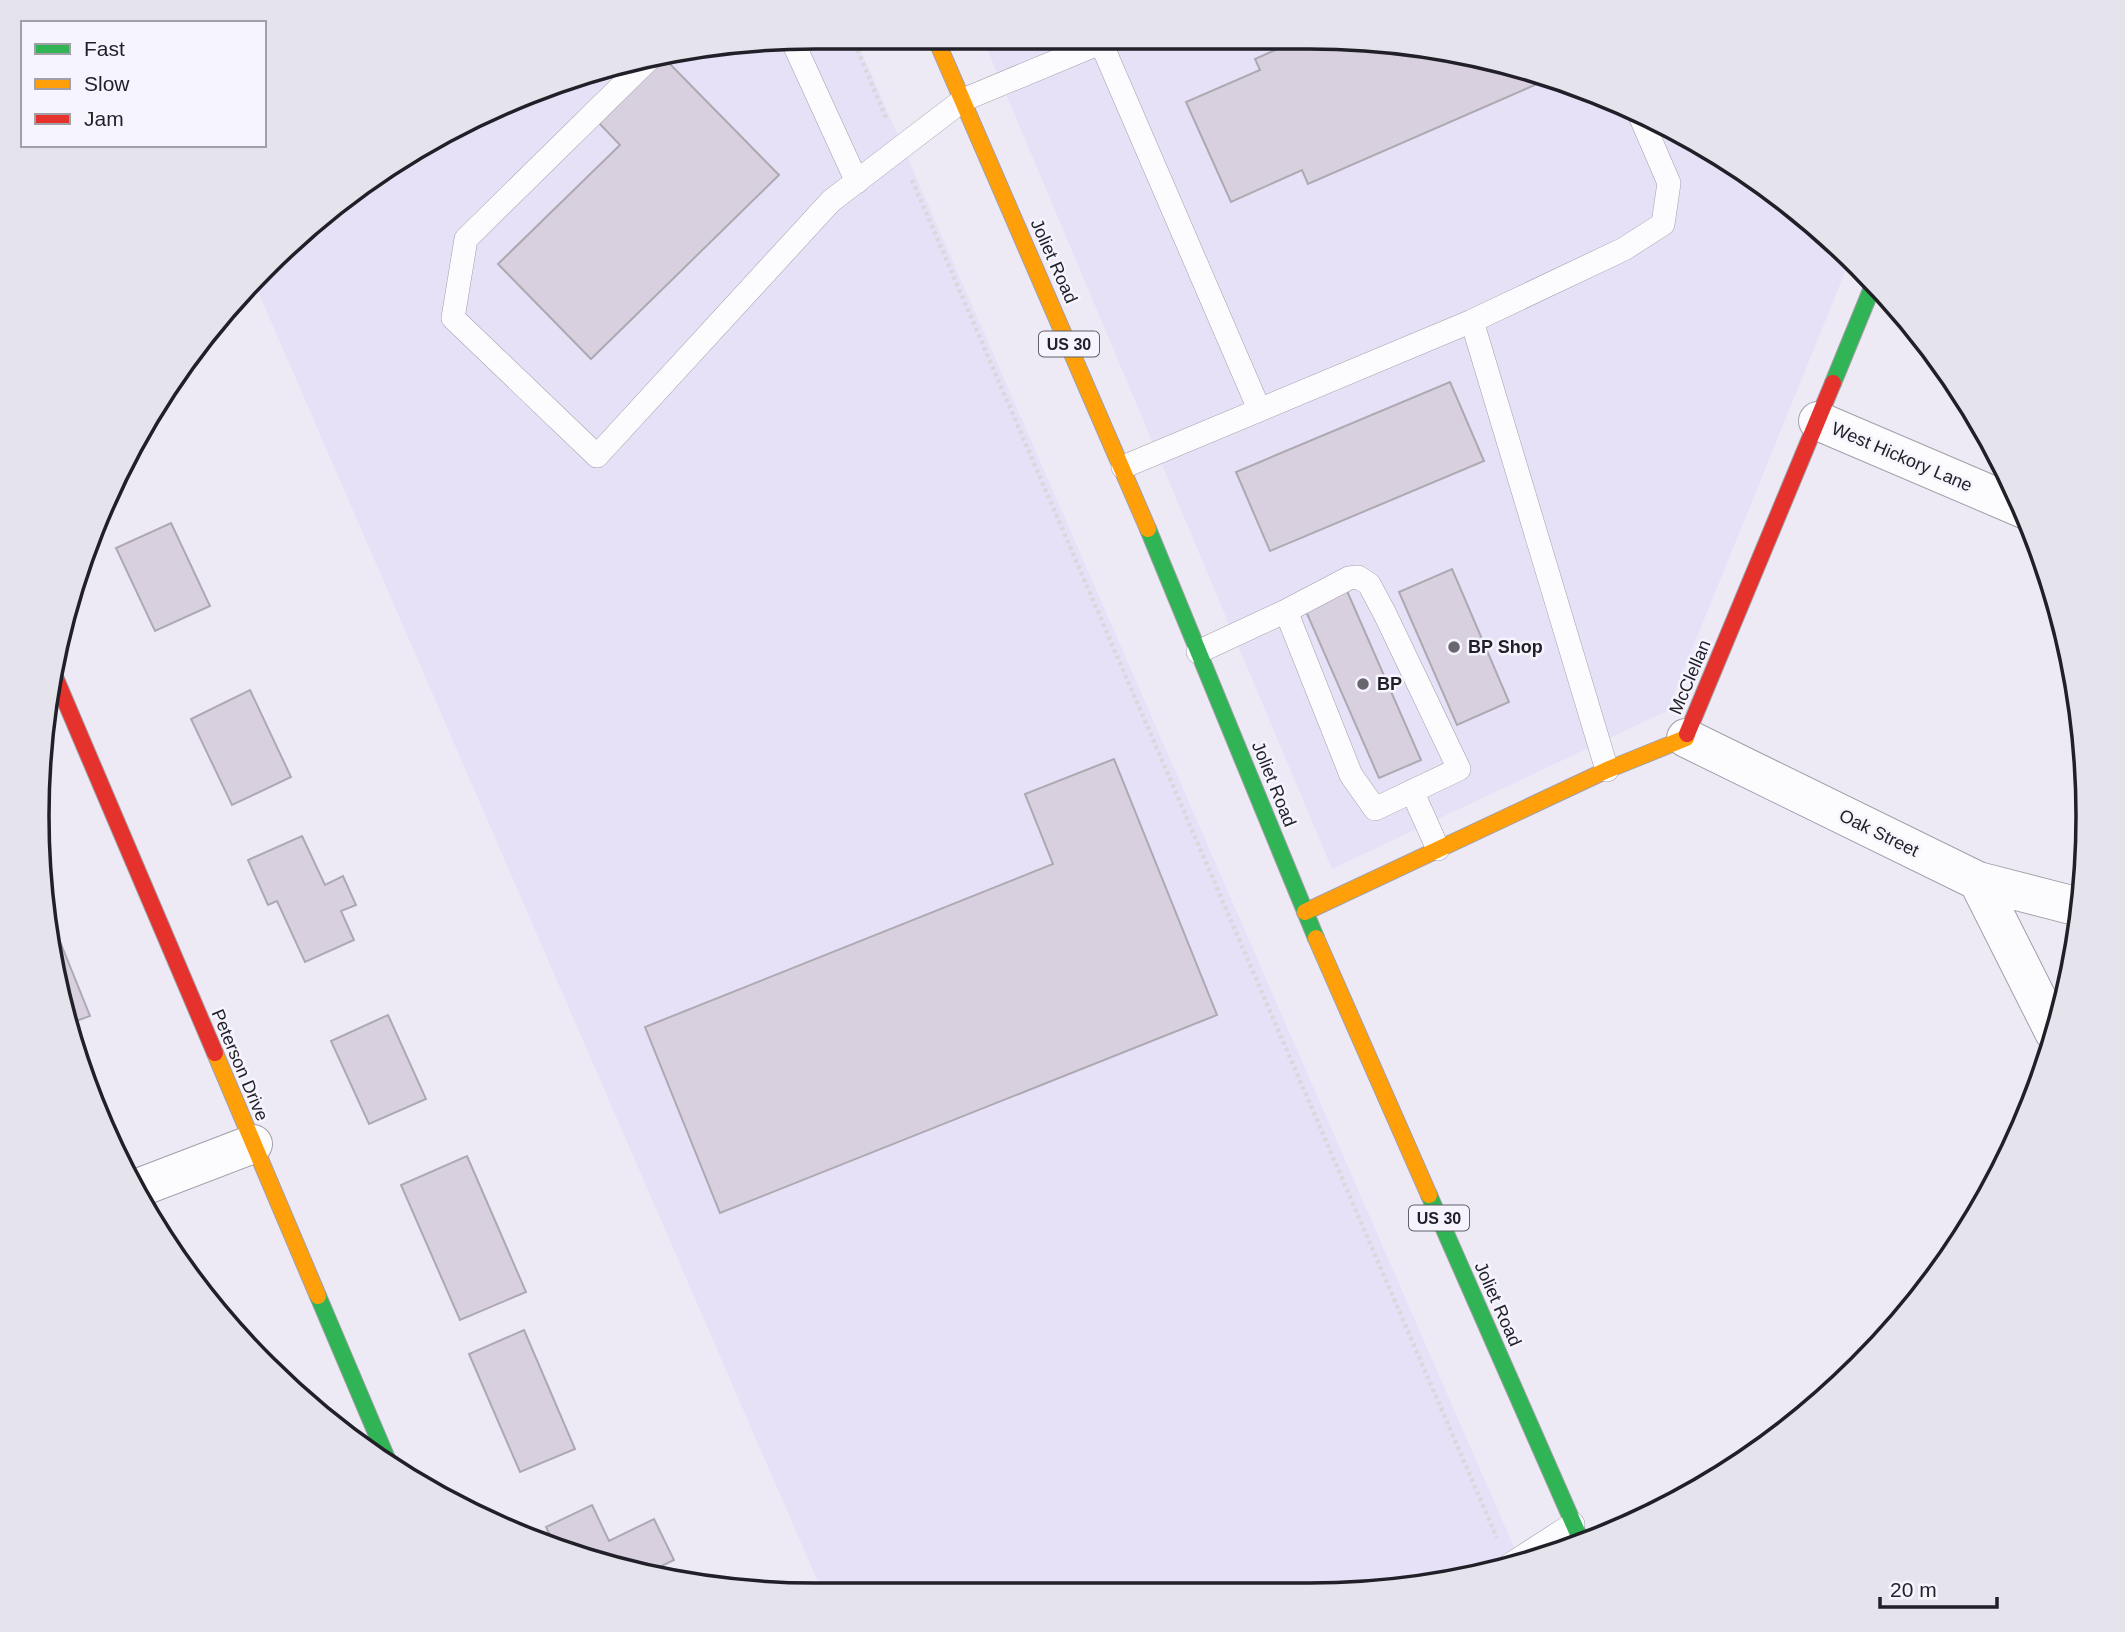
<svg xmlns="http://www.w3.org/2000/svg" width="2125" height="1632" font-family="Helvetica,sans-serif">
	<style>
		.built { fill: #e7e1f8 }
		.building { fill: #d9d0df; stroke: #aca9b1; stroke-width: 2 }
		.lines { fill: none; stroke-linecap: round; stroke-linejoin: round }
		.lane-casing { stroke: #a19fa8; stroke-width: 24 }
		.street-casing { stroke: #a19fa8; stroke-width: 40 }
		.fast-casing { stroke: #a19fa8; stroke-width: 18 }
		.slow-casing { stroke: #a19fa8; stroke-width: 18 }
		.jam-casing { stroke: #a19fa8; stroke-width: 18 }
		.path { stroke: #d9d8dc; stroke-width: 4.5; stroke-dasharray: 3.5 3.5; stroke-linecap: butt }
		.lane { stroke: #fcfcfe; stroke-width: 23 }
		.street { stroke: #fcfcfe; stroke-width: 38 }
		.fast { stroke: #30b455; stroke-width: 16 }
		.slow { stroke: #ff9f0a; stroke-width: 16 }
		.jam { stroke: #e5322d; stroke-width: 16 }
		.poi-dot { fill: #68666f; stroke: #f6f4fd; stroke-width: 2.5 }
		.labels { text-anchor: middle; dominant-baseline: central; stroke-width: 5; stroke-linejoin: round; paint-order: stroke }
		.shield { fill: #f6f4fd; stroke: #615f67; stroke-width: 2 }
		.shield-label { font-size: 16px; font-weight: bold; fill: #211f27 }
		.street-label { font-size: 18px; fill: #211f27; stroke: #f6f4fd }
		.poi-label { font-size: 18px; font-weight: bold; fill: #211f27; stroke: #f6f4fd; text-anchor: start }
		.rim { fill: none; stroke: #211f27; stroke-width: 3.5 }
	</style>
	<rect width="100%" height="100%" fill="#edeaf6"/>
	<path class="built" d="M816 37H855L1521 1563 1410 1589H821L253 280 265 265 426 141 614 63Z
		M982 37 1360 38 1559 78 1654 117 1783 198 1850 260 1667 711 1332 869Z"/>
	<path class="building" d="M1302 38H1360L1553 77 1308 184 1302 170 1231 202 1186 102 1260 70 1255 59Z
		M664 58 779 175 591 359 498 264 620 145 598 122Z
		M1450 382 1484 461 1270 551 1236 472Z
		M171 523 210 606 155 631 116 548Z
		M1452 569 1509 702 1457 725 1399 592Z
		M1347 591 1421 760 1379 778 1305 609Z
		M250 690 291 777 232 805 191 719Z
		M1114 759 1217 1015 720 1213 645 1027 1053 864 1025 794Z
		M302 836 325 885 343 876 356 905 341 911 354 940 305 962 277 901 268 905 248 860Z
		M55 929 90 1016 68 1024 47 932Z
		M388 1015 426 1099 369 1124 331 1041Z
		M467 1156 526 1292 460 1320 401 1185Z
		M524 1330 575 1449 520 1472 469 1354Z
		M592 1505 609 1541 654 1519 674 1560 647 1573 565 1554 557 1550 546 1527Z"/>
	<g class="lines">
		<defs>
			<path id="lane" d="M1099 38 1259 409
				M792 40 857 182
				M649 59 466 239 453 318 597 456 831 201 963 100 1112 38
				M1472 321 1607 770
				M1123 467 1472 321 1624 249 1663 224 1669 183 1638 111
				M1198 652 1286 611 1349 578 1358 577 1369 584 1385 614 1459 769 1375 809 1351 775 1286 611
				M1412 791 1438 849
				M1508 1566 1573 1524
				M1399 1589H1405"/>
			<path id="street" d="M1818 421 2024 509
				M1686 738 1978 881 2079 907
				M1978 881 2054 1032
				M138 1188 253 1144"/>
			<path id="fast" d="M1833 383 1874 283
				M1148 529 1316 938
				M1429 1195 1582 1543
				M318 1296 391 1468"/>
			<path id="slow" d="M935 37 1148 529
				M1305 912 1607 770 1686 738 1687 734
				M1316 938 1429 1195
				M215 1053 318 1296"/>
			<path id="jam" d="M55 677 215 1053
				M1687 734 1833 383"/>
		</defs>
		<use href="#lane" class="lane-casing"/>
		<use href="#street" class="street-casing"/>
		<use href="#fast" class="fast-casing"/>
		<use href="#slow" class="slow-casing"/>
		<use href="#jam" class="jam-casing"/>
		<path class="path" d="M852 37 887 120
			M912 180 1497 1538"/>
		<use href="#lane" class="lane"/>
		<use href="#street" class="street"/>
		<use href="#fast" class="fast"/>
		<use href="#slow" class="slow"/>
		<use href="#jam" class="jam"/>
	</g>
	<g class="poi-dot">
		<circle cx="1454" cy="647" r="7"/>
		<circle cx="1363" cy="684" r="7"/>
	</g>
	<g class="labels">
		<g class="shield">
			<rect x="1039" y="331.5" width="60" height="25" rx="5"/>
			<rect x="1409" y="1205.5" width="60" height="25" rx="5"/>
		</g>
		<g class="shield-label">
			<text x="1069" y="344">US 30</text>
			<text x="1439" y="1218">US 30</text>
		</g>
		<g class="street-label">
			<text transform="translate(1054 261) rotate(66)">Joliet Road</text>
			<text transform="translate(1902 457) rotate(23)">West Hickory Lane</text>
			<text transform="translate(1690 677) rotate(-67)">McClellan</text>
			<text transform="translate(1274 784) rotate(68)">Joliet Road</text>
			<text transform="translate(1879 833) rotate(26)">Oak Street</text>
			<text transform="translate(240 1065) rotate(67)">Peterson Drive</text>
			<text transform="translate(1498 1304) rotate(66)">Joliet Road</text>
		</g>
		<g class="poi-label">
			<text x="1468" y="647">BP Shop</text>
			<text x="1377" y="684">BP</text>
		</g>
	</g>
	<path d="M0 0H2125V1632H0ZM816 49H1309A767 767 0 0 1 2076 816V816A767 767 0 0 1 1309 1583H816A767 767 0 0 1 49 816V816A767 767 0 0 1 816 49Z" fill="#e5e3ec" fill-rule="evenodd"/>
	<path class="rim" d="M816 49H1309A767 767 0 0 1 2076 816V816A767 767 0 0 1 1309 1583H816A767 767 0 0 1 49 816V816A767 767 0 0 1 816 49Z"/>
	<rect x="21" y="21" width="245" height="126" fill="#f6f4fd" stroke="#a19fa7" stroke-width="2"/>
	<rect x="35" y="44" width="35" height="10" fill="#30b455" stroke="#a19fa7" stroke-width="2"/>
	<text x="84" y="56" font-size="21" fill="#211f27">Fast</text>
	<rect x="35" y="79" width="35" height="10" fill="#ff9f0a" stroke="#a19fa7" stroke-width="2"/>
	<text x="84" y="91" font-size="21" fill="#211f27">Slow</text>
	<rect x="35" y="114" width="35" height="10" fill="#e5322d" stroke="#a19fa7" stroke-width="2"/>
	<text x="84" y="126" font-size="21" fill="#211f27">Jam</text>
	<path d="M1880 1597v10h117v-10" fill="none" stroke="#211f27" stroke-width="3.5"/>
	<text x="1890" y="1597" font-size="21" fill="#211f27" stroke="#f6f4fd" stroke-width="5" paint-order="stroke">20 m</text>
</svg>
